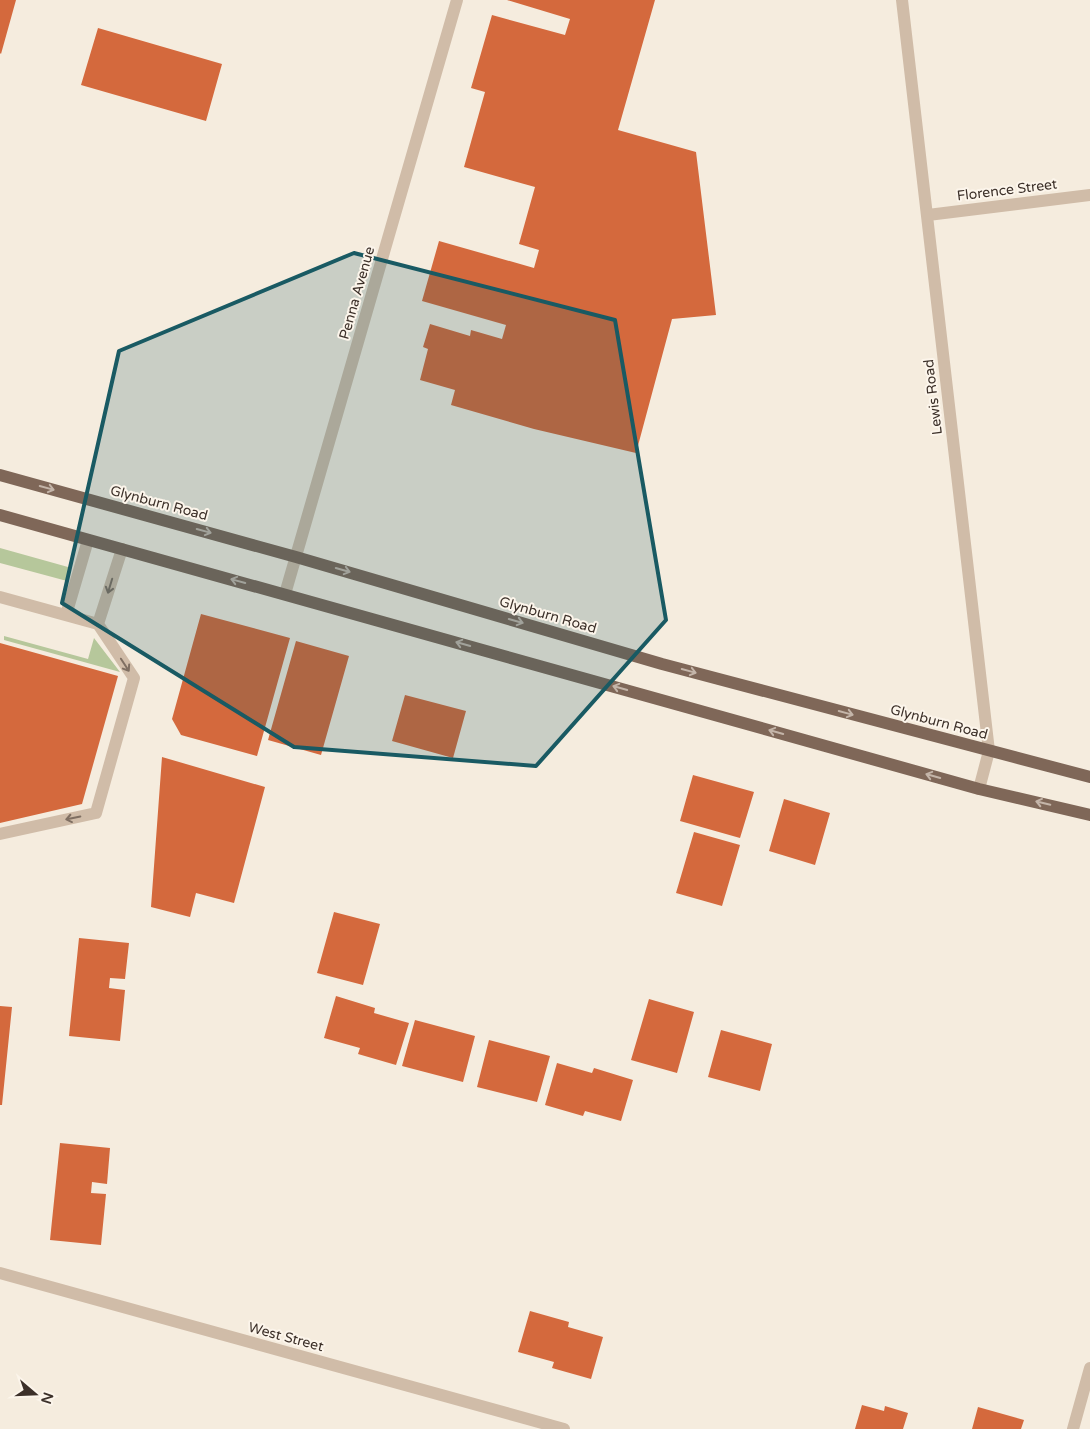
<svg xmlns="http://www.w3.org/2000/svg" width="1090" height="1429" font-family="'Varela Round',sans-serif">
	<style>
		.green { fill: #b6c79b }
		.building { fill: #d4693d }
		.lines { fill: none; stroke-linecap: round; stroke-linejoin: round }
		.minor { stroke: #d0bca8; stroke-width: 12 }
		.major { stroke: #7f6758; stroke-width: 12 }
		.oneway { stroke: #c4b5a9 }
		.oneway2 { stroke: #7f6f62 }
		.marked { fill: #195a63; fill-opacity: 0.2; stroke: #195a63; stroke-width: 4; stroke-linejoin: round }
		.labels { text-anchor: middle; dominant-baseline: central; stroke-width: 4; stroke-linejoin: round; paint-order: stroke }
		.street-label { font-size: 14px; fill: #3c3029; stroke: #fcf5eb }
	</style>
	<rect width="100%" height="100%" fill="#f5ecde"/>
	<path class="green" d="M0 548 68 567 69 572 67 581 0 563Z
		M4 636 88 659 94 638 120 672 4 640Z"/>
	<path class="building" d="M0 0H16L1 54 0 53Z
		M507 0H655L618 130 696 152 716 315 672 319 636 453 534 429 451 405 455 390 420 380 428 349 423 347 430 324 470 336 471 330 502 339 506 325 422 301 439 241 534 268 539 250 519 244 535 187 464 167 485 92 471 88 492 15 565 35 570 19Z
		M98 28 222 64 206 121 81 85Z
		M201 614 290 638 257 756 181 735 172 719Z
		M296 641 349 656 321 755 268 740Z
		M0 643 118 676 82 804 0 823Z
		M405 695 466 711 453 758 392 741Z
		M162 757 265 787 234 903 196 893 190 917 151 907Z
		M693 775 754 792 740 838 680 821Z
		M784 799 830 813 815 865 769 851Z
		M694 832 740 845 722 906 676 893Z
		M334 912 380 924 363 985 317 973Z
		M79 938 129 943 125 979 110 978 109 988 125 990 120 1041 69 1036Z
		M336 996 375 1008 374 1013 409 1023 396 1065 358 1054 360 1048 324 1038Z
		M649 999 694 1012 677 1073 631 1060Z
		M0 1006 12 1007 2 1105H0Z
		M415 1020 475 1036 463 1082 402 1066Z
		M721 1030 772 1044 760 1091 708 1077Z
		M489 1040 550 1056 537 1102 477 1087Z
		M557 1063 592 1073 594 1068 633 1080 621 1121 585 1111 583 1116 545 1105Z
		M60 1143 110 1148 107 1184 92 1182 91 1193 106 1194 101 1245 50 1240Z
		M530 1311 569 1322 568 1327 603 1337 591 1379 552 1368 554 1362 518 1352Z
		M862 1405 884 1411 885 1406 908 1413 903 1429H855Z
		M978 1407 1024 1420 1021 1429H972Z"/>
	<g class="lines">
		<path class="minor" d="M902 0 989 751 979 789
			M928 215 1090 195
			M285 594 457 0
			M0 597 98 624 134 678 96 813 0 834
			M66 615 88 540
			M98 624 122 549
			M0 1273 564 1429
			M1073 1429 1090 1368"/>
		<path class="major" d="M0 475 296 557 662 664 1090 777
			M0 515 979 789 1090 815"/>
	</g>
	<defs><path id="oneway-shaft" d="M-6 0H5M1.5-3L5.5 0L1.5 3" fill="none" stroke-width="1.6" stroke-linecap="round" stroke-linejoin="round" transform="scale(1.25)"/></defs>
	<g class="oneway">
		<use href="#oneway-shaft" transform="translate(47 488) rotate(15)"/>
		<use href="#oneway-shaft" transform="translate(204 531) rotate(15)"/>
		<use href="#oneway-shaft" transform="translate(343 570) rotate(16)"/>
		<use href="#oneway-shaft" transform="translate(238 581) rotate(-165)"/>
		<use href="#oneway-shaft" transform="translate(516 621) rotate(16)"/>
		<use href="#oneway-shaft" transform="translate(463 644) rotate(-164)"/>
		<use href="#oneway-shaft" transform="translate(689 671) rotate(15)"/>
		<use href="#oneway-shaft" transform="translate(620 688) rotate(-164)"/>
		<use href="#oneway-shaft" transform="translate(846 713) rotate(15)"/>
		<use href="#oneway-shaft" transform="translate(776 732) rotate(-164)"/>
		<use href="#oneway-shaft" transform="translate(933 776) rotate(-164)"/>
		<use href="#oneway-shaft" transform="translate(1043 803) rotate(-167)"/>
	</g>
	<g class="oneway2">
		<use href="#oneway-shaft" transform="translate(110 586) rotate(107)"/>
		<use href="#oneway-shaft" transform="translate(125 665) rotate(57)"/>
		<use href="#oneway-shaft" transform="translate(73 818) rotate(168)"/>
	</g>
	<path class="marked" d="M354 253 615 320 666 620 536 766 294 747 62 603 119 351Z"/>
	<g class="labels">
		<g class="street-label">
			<text transform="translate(1007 190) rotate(-7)">Florence Street</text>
			<text transform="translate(357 293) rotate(-74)">Penna Avenue</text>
			<text transform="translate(933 397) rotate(-97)">Lewis Road</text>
			<text transform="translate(159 503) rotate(15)">Glynburn Road</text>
			<text transform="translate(548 615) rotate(16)">Glynburn Road</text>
			<text transform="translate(939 722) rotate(15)">Glynburn Road</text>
			<text transform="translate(286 1337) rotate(15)">West Street</text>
		</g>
	</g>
	<g transform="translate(35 1394) rotate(109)" stroke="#fcf5eb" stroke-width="4" paint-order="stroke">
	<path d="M0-4L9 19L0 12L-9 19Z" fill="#3c3029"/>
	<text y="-8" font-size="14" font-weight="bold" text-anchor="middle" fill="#3c3029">N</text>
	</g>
</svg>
